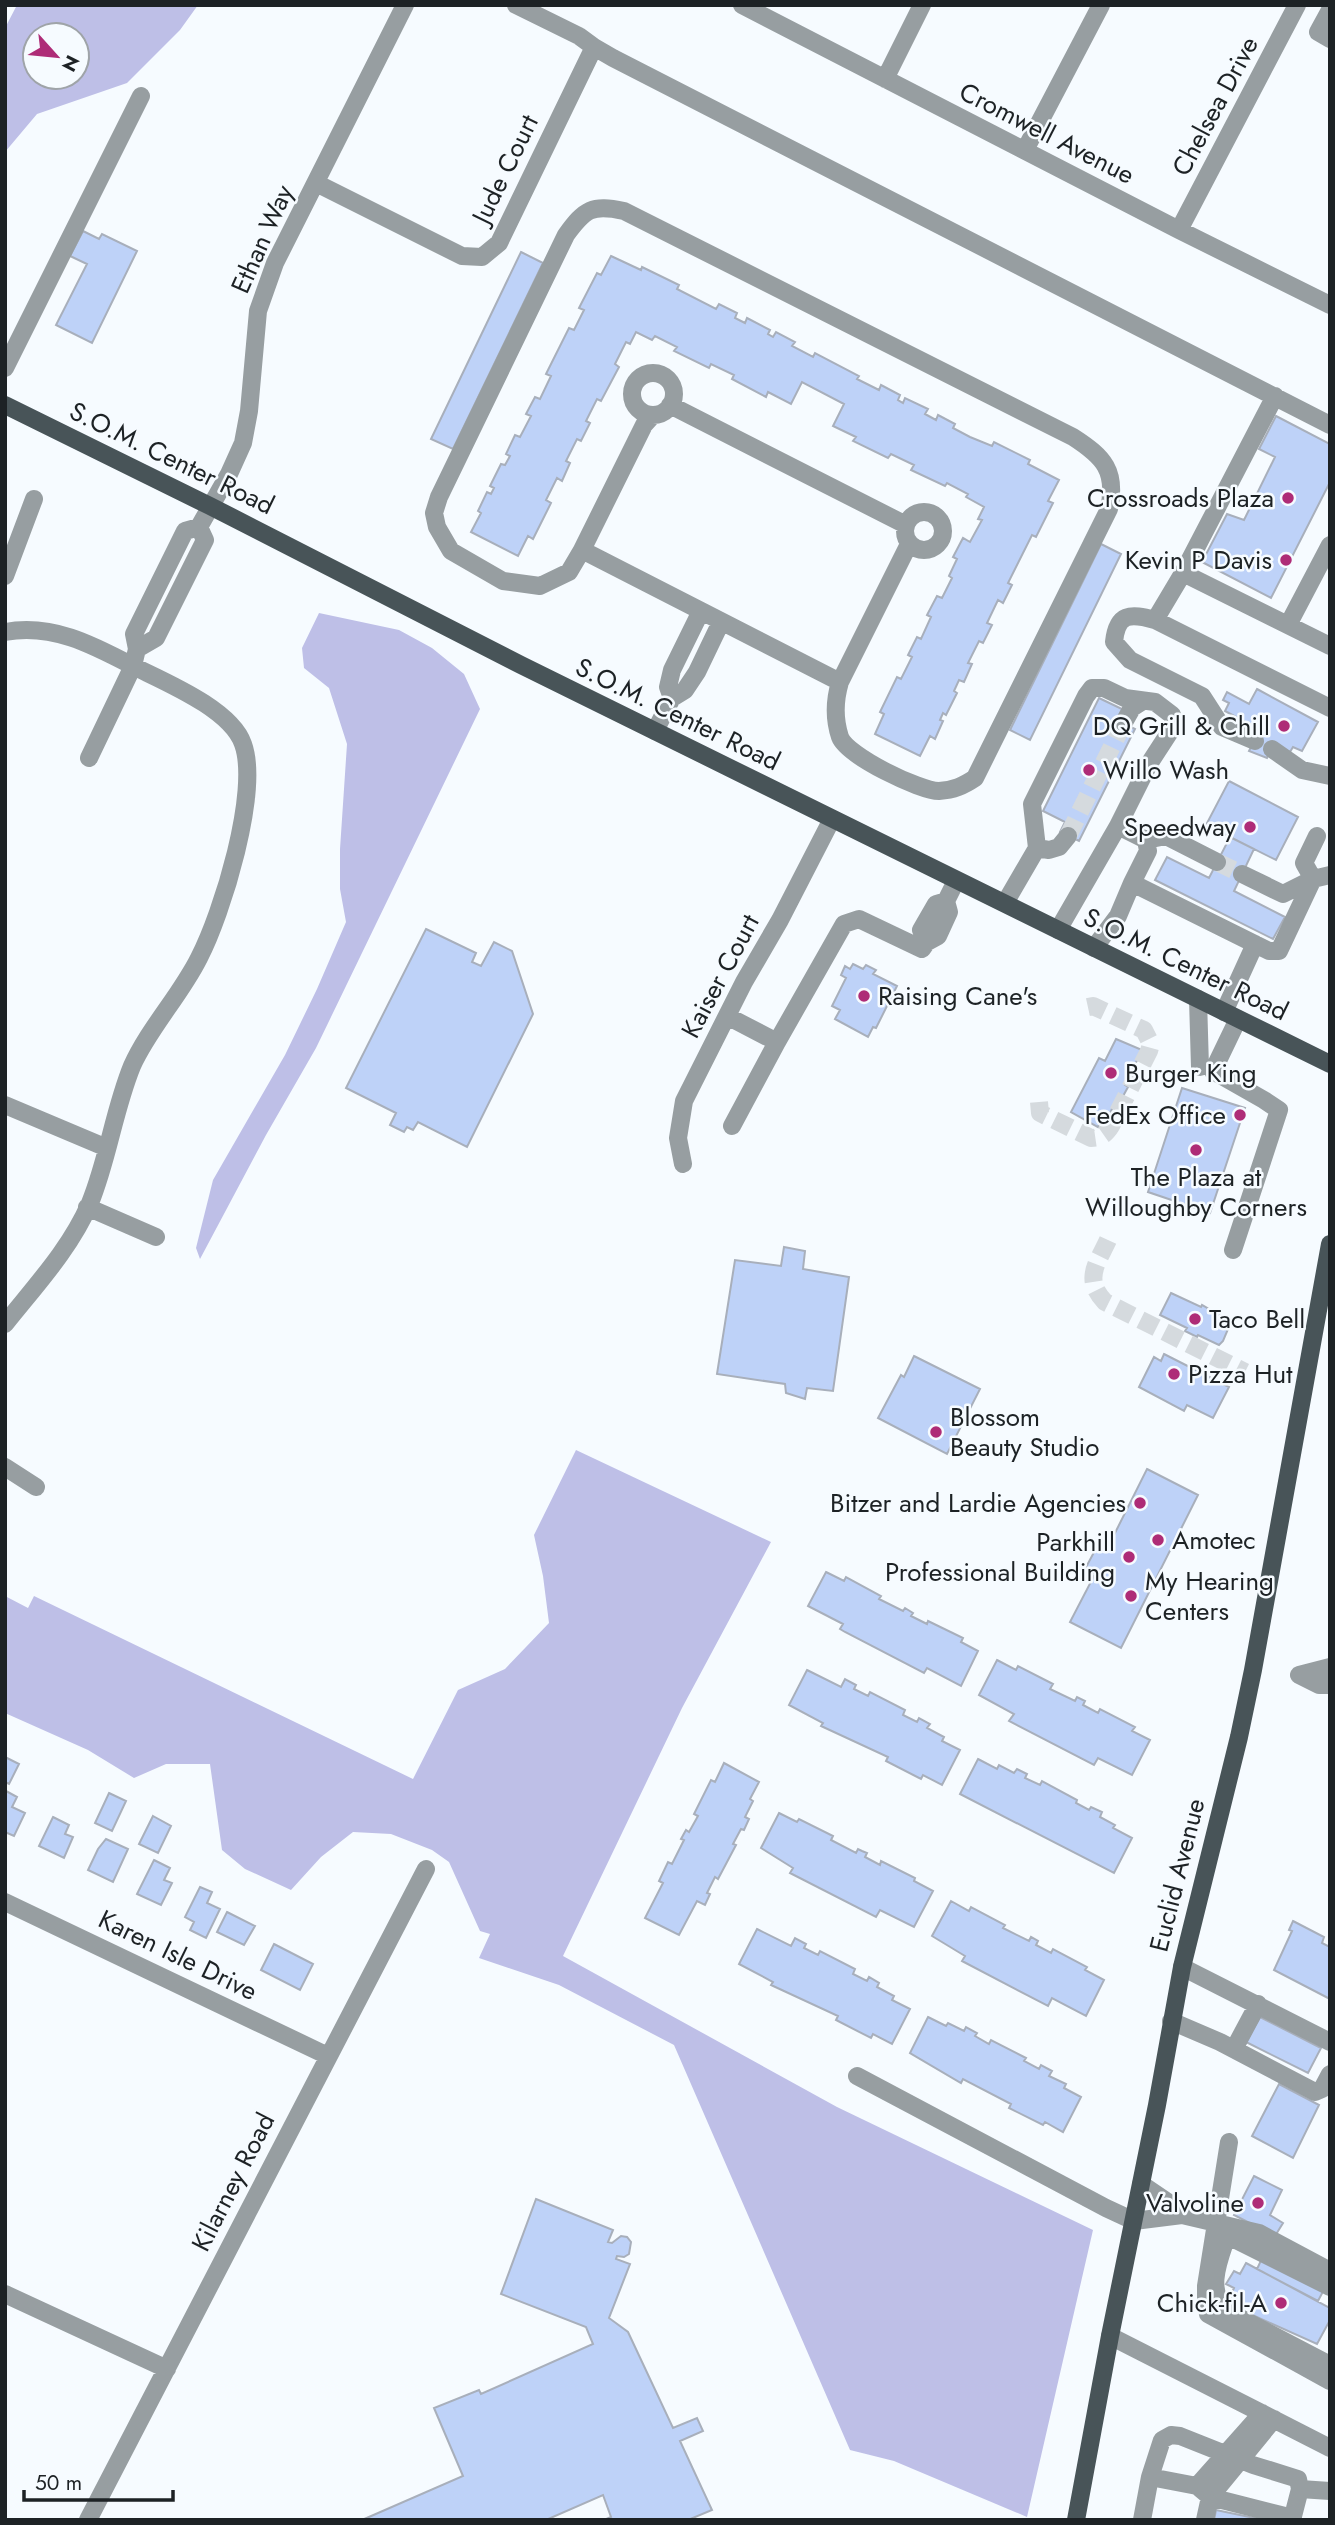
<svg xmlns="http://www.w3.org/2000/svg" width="1335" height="2525" font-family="Jost,sans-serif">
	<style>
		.forest { fill: #bebfe7; fill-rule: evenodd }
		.building { fill: #bed2f8; stroke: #a8afbb; stroke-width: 2 }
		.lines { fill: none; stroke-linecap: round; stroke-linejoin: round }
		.minor-tunnel { stroke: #d5dade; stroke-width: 18; stroke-dasharray: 18 9; stroke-linecap: butt }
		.minor { stroke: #979ea1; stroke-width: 18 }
		.major { stroke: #485458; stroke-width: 18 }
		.poi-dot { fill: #ae2c77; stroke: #f6fbff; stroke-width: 2.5 }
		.labels { text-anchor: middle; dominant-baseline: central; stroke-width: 5; stroke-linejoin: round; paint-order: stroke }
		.street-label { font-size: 26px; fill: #1d2225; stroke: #f6fbff }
		.poi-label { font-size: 26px; fill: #1d2225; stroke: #f6fbff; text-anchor: end }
	</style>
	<rect width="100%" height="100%" fill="#f6fbff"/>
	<path class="forest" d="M17 5H198L180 30 127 83 37 114 5 152V28ZM35 35H77V77H35Z
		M319 613 399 630 432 648 464 674 480 709 316 1048 266 1135 200 1259 196 1248 213 1180 285 1055 317 989 346 922 340 889V849L347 744 329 688 304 668 302 648Z
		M576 1450 771 1542 682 1708 563 1956 837 2107 1093 2230 1027 2517 894 2461 850 2450 674 2045 559 1985 479 1958 490 1934 480 1931 449 1862 432 1850 391 1834 353 1832 321 1857 291 1890 245 1869 222 1850 210 1764H166L134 1778 88 1750 5 1713V1596L28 1608 34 1596 413 1779 458 1690 505 1669 549 1623 543 1576 534 1535Z"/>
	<path class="building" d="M83 231 99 239 102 234 137 251 92 343 56 325 87 264 70 256Z
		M521 252 543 263 453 449 431 439Z
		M611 256 641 270 642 267 679 285 677 289 716 309 719 304 737 313 735 318 745 323 747 318 770 330 768 334 773 337 776 332 795 342 792 346 813 357 815 353 859 376 857 379 879 390 881 385 900 395 898 400 903 403 905 398 928 409 925 414 936 420 938 415 955 424 953 428 970 437 992 446 994 442 1030 460 1028 464 1059 480 1048 501 1053 503 1036 537 1032 535 1008 583 1012 585 1003 603 998 600 987 623 992 625 983 643 979 641 968 663 972 664 964 682 959 680 954 691 957 693 946 715 943 713 940 720 943 721 935 739 930 736 920 756 875 734 884 714 880 712 897 677 901 679 912 657 908 655 917 637 921 639 931 617 927 615 937 596 942 598 952 578 949 576 957 559 953 557 963 538 970 542 982 520 978 519 984 507 966 497 968 494 947 483 945 486 911 470 914 465 891 454 888 458 853 441 856 437 833 426 844 404 802 382 791 404 768 392 766 397 732 379 734 375 711 364 709 368 674 351 677 347 655 336 652 340 636 332 630 344 626 342 615 364 619 367 601 401 597 399 586 421 590 423 581 441 577 439 566 461 570 463 562 481 557 478 546 500 551 503 533 539 528 536 518 556 471 532 481 513 478 511 487 492 491 494 494 488 490 486 501 464 505 465 510 456 506 454 515 435 520 437 531 416 526 414 535 397 540 399 551 376 546 374 569 328 574 330 584 310 579 308 597 273 601 275Z
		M1276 416 1330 444V482L1271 598 1202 562 1227 514 1244 520 1275 457 1259 449Z
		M1101 544 1121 554 1030 740 1010 730Z
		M1257 689 1318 722 1302 751 1293 747 1290 752 1274 744 1267 758 1249 751 1260 730 1225 711 1229 703 1223 700 1227 692 1249 704Z
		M1099 698 1124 710 1118 721 1135 729 1079 841 1060 832 1065 822 1043 811Z
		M1229 781 1298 817 1276 860 1206 825Z
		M1230 837 1254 849 1234 891 1285 917 1273 939 1155 880 1167 857 1209 878Z
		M426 929 476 953 472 962 481 966 494 942 512 951 533 1014 467 1147 418 1122 413 1130 407 1127 404 1132 390 1125 396 1113 346 1088Z
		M853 964 863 969 866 965 876 970 873 974 897 986 876 1028 873 1027 868 1037 835 1019 840 1010 832 1006 846 978 841 975 845 966 850 969Z
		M1116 1039 1142 1050 1125 1085 1128 1087 1122 1098 1118 1097 1110 1113 1113 1115 1110 1121 1103 1117 1098 1127 1071 1112 1099 1058 1105 1061Z
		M1182 1088 1245 1108 1210 1213 1148 1192Z
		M784 1247 805 1251 803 1269 849 1277 833 1391 807 1388 805 1399 786 1393 785 1384 717 1374 735 1260 781 1266Z
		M1171 1293 1201 1307 1202 1305 1231 1322 1223 1341 1219 1345 1198 1335 1197 1337 1185 1331 1187 1328 1160 1315Z
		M1164 1354 1229 1387 1213 1418 1187 1405 1184 1411 1139 1387 1154 1357 1161 1361Z
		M914 1356 980 1389 947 1454 878 1418 901 1375 904 1377Z
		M1147 1469 1198 1495 1121 1648 1070 1622 1095 1574 1085 1569 1100 1541 1109 1545Z
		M826 1572 844 1581 846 1577 881 1596 879 1599 903 1611 905 1608 913 1613 911 1616 927 1624 928 1621 963 1638 961 1642 978 1651 961 1686 927 1668 924 1673 845 1632 840 1629 843 1624 808 1606Z
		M997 1660 1016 1670 1018 1666 1053 1684 1050 1689 1075 1701 1077 1697 1085 1701 1083 1705 1098 1713 1100 1709 1135 1727 1132 1731 1150 1740 1132 1775 1098 1758 1094 1765 1009 1721 1014 1714 979 1695Z
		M807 1670 841 1687 845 1679 856 1685 854 1689 868 1696 870 1692 905 1710 903 1715 917 1722 919 1718 930 1724 927 1728 944 1737 942 1741 960 1750 942 1785 923 1775 921 1779 886 1761 888 1757 821 1726 823 1723 789 1705Z
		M5 1757 19 1764 9 1784 5 1782Z
		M978 1759 997 1769 999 1765 1014 1773 1017 1769 1027 1774 1025 1778 1040 1785 1042 1781 1077 1800 1076 1803 1089 1810 1091 1807 1102 1812 1100 1817 1115 1825 1113 1828 1132 1838 1114 1873 960 1794Z
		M724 1763 759 1782 750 1799 753 1801 745 1817 749 1819 744 1830 741 1829 733 1844 736 1845 718 1879 715 1877 707 1893 710 1894 705 1905 697 1901 679 1935 645 1918 663 1883 659 1881 668 1862 672 1864 684 1840 681 1839 686 1830 689 1832 698 1816 694 1814 711 1780 715 1782Z
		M6 1791 17 1797 12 1807 25 1813 14 1836 5 1832Z
		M109 1793 126 1801 112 1831 95 1823Z
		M779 1813 797 1822 799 1819 833 1836 831 1840 856 1853 858 1849 862 1851 867 1853 865 1857 880 1865 881 1861 915 1878 914 1881 933 1891 914 1927 880 1910 876 1917 790 1873 793 1868 761 1848Z
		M153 1816 171 1826 158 1853 139 1844Z
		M53 1817 69 1825 65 1834 73 1837 64 1858 39 1846Z
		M106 1839 128 1849 113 1882 88 1870 98 1849Z
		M154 1860 170 1868 164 1880 172 1883 161 1905 137 1894Z
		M200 1887 212 1892 207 1903 220 1909 206 1938 190 1930 194 1922 185 1917Z
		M951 1901 969 1911 971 1907 1005 1925 1003 1928 1029 1941 1031 1937 1038 1941 1036 1945 1051 1953 1053 1949 1087 1967 1085 1970 1104 1980 1086 2016 1052 1998 1048 2006 962 1961 965 1956 932 1936Z
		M227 1912 255 1926 244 1945 217 1932Z
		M1293 1921 1324 1937 1322 1943 1330 1947V1999L1274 1970 1292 1931 1289 1930Z
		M757 1929 791 1946 795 1938 806 1944 804 1948 818 1955 820 1951 855 1969 853 1974 867 1981 869 1977 879 1983 877 1987 894 1996 892 2000 910 2009 892 2044 873 2034 871 2038 836 2020 838 2016 771 1985 773 1982 739 1964Z
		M274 1944 313 1964 300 1990 261 1970Z
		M928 2017 946 2026 948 2023 964 2031 966 2027 977 2033 975 2036 989 2044 991 2040 1026 2058 1024 2061 1039 2069 1041 2065 1052 2071 1049 2076 1066 2084 1064 2088 1081 2097 1063 2132 1045 2122 1043 2125 1009 2108 1011 2104 963 2079 961 2083 910 2053Z
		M1260 2017 1321 2048 1308 2073 1246 2042Z
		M1279 2084 1319 2105 1293 2158 1252 2136Z
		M1254 2176 1282 2190 1270 2215 1283 2223 1275 2236 1234 2215Z
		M536 2199 613 2230 608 2242 612 2243 621 2236 627 2237 631 2242 629 2254 624 2257 617 2256 616 2259 630 2264 609 2318 628 2332 673 2428 697 2418 703 2431 680 2441 712 2510 688 2520H604L611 2517 603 2495 546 2520H362L463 2476 434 2408 479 2390 481 2394 593 2344 586 2327 501 2294Z
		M1264 2254 1327 2284 1318 2301 1257 2269Z
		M1246 2263 1330 2308V2320L1317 2344 1250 2314 1253 2309 1230 2297 1234 2288 1226 2284 1234 2271 1240 2274Z
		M1216 2510 1264 2520H1214Z"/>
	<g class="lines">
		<path class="minor-tunnel" d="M1068 836 1123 724
			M1217 862 1242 874
			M1039 1102 1040 1113 1091 1138C1101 1138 1106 1134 1111 1126L1149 1051 1151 1044 1144 1030 1093 1006 1084 1008
			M1108 1240C1097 1264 1083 1279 1105 1302L1245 1372"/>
		<path class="minor" d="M516 5 579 36 594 47 613 58 1330 425
			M742 5 1179 230 1330 305
			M1330 10 1318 32 1330 39
			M885 79 922 5
			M1025 150 1101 5
			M316 183 462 256 482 257 499 243 594 47
			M1179 230 1297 5
			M5 368 141 96
			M632 394a21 21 0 1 1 42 0a21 21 0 1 1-42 0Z
			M1275 396 1183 573 1330 646
			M670 405 906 525
			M653 415 644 425 582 550 840 682 909 544
			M905 531a19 19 0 1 1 38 0a19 19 0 1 1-38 0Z
			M582 550 569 572 540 586 503 581 451 551 437 527 434 513 439 497 566 235C585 209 592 204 624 211L1073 437C1104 457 1117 471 1109 509L975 778C963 786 954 790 939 791 920 791 847 756 840 737 834 719 835 699 840 682
			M1183 573 1155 620 1330 708
			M5 576 34 499
			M1155 620C1130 613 1117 613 1114 642L1130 660 1202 696 1222 727 1255 741
			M1288 625 1330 545
			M5 632C52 623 93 645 133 666L89 758
			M137 649 156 638 205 540 199 527
			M672 698 668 687 672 670 701 611
			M1123 724 1132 708 1143 701
			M655 731 672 698 685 690 697 672 721 622
			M1272 749 1302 770 1330 776
			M1118 826 1146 840 1148 851 1132 883
			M1146 840 1166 836 1217 862
			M1037 848 1049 850 1059 847 1068 836
			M1242 874 1283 894 1313 879 1304 863 1317 836
			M946 901 936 904 921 930 927 942 938 936 949 912 946 901 956 881
			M1005 903 1037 848 1032 804 1086 696 1092 688H1104L1125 698 1155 702 1172 715 1174 722 1171 730 1149 764 1118 826 1058 930
			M1094 948 1118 916 1132 883 1269 951H1279L1313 879 1330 875
			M1198 999 1200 1067
			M1224 1012 1255 944
			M727 1016 777 1042 844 924 859 919 922 949 927 942
			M5 1105 107 1148
			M732 1126 777 1042
			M683 1164 678 1138 684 1101 744 982 780 920 832 819
			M87 1207 156 1237
			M1233 1250 1279 1110 1264 1100 1213 1071 1238 1019
			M5 1324C36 1285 70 1249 90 1203 108 1159 114 1110 132 1066 149 1028 180 996 199 958 222 914 260 791 243 744 231 709 165 682 133 666L137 649 134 634 185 531 199 527 229 474 243 443 249 411 258 311 275 263 405 5
			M5 1467 36 1487
			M1299 1675 1319 1685H1330
			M1299 1675 1330 1667
			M5 1902 328 2056
			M1182 1967 1330 2042
			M1171 2021 1220 2042 1315 2092 1322 2089 1330 2074
			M1234 2049 1258 2004
			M857 2076 1106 2208 1134 2221 1182 2215 1259 2233 1330 2271
			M1229 2142 1206 2286V2304L1208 2314 1330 2381
			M1141 2184 1172 2205 1182 2215
			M1330 2287 1232 2238 1225 2242C1217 2265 1207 2292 1227 2311L1330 2365
			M5 2294 167 2369
			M1110 2336 1330 2448
			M1274 2419 1210 2497 1293 2518
			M1150 2477 1162 2440 1171 2435 1180 2436 1253 2465 1298 2479 1300 2489 1292 2520
			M1197 2486 1262 2413
			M1300 2489 1330 2491
			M88 2520 426 1869
			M1142 2520 1150 2477 1197 2486 1210 2497 1205 2520"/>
		<path class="major" d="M5 405 210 506 521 665 1330 1064
			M1076 2520 1110 2336 1157 2105 1182 1967 1239 1737 1253 1670 1330 1244"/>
	</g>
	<g class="poi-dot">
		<circle cx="1288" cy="498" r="7"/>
		<circle cx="1286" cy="560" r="7"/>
		<circle cx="1284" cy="726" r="7"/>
		<circle cx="1089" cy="770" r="7"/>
		<circle cx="1250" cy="827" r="7"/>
		<circle cx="864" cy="996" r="7"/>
		<circle cx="1111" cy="1073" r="7"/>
		<circle cx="1240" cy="1115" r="7"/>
		<circle cx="1196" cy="1150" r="7"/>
		<circle cx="1195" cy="1319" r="7"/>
		<circle cx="1174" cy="1374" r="7"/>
		<circle cx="936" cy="1432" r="7"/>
		<circle cx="1140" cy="1503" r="7"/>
		<circle cx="1158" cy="1540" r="7"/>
		<circle cx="1129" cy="1557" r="7"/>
		<circle cx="1131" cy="1596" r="7"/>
		<circle cx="1258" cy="2203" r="7"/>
		<circle cx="1281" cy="2303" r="7"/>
	</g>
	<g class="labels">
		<g class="street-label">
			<text transform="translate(1215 106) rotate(-62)">Chelsea Drive</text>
			<text transform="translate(1047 133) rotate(27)">Cromwell Avenue</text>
			<text transform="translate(505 169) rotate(-64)">Jude Court</text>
			<text transform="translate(262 239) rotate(-66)">Ethan Way</text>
			<text transform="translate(172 458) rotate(26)">S.O.M. Center Road</text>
			<text transform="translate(678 714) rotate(26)">S.O.M. Center Road</text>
			<text transform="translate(1186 964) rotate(26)">S.O.M. Center Road</text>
			<text transform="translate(720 976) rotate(-62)">Kaiser Court</text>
			<text transform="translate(1177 1875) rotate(-76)">Euclid Avenue</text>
			<text transform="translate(178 1955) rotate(26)">Karen Isle Drive</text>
			<text transform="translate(233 2182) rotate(-63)">Kilarney Road</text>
		</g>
		<g class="poi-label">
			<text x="1274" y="498">Crossroads Plaza</text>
			<text x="1272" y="560">Kevin P Davis</text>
			<text x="1270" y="726">DQ Grill &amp; Chill</text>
			<text x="1103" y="770" text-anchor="start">Willo Wash</text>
			<text x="1236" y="827">Speedway</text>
			<text x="878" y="996" text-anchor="start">Raising Cane's</text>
			<text x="1125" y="1073" text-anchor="start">Burger King</text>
			<text x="1226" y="1115">FedEx Office</text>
			<text x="1196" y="1177" text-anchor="middle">The Plaza at<tspan x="1196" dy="30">Willoughby Corners</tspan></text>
			<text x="1209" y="1319" text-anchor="start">Taco Bell</text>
			<text x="1188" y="1374" text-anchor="start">Pizza Hut</text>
			<text x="950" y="1417" text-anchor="start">Blossom<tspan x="950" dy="30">Beauty Studio</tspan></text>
			<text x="1126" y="1503">Bitzer and Lardie Agencies</text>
			<text x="1172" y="1540" text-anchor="start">Amotec</text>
			<text x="1115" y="1542">Parkhill<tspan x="1115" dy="30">Professional Building</tspan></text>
			<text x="1145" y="1581" text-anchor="start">My Hearing<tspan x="1145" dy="30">Centers</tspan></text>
			<text x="1244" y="2203">Valvoline</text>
			<text x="1267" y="2303">Chick-fil-A</text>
		</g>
	</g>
	<rect width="1335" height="2525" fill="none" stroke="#1d2225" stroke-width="14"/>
	<g transform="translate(56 56) rotate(117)"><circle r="33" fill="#f6fbff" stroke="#9fa4a8" stroke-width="2"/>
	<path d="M0-5L12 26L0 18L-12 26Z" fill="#ae2c77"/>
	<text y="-10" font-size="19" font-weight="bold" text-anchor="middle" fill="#1d2225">N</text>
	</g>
	<path d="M24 2490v10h149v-10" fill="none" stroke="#1d2225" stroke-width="3.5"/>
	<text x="35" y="2490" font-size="21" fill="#1d2225" stroke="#f6fbff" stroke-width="5" paint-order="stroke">50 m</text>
</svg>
